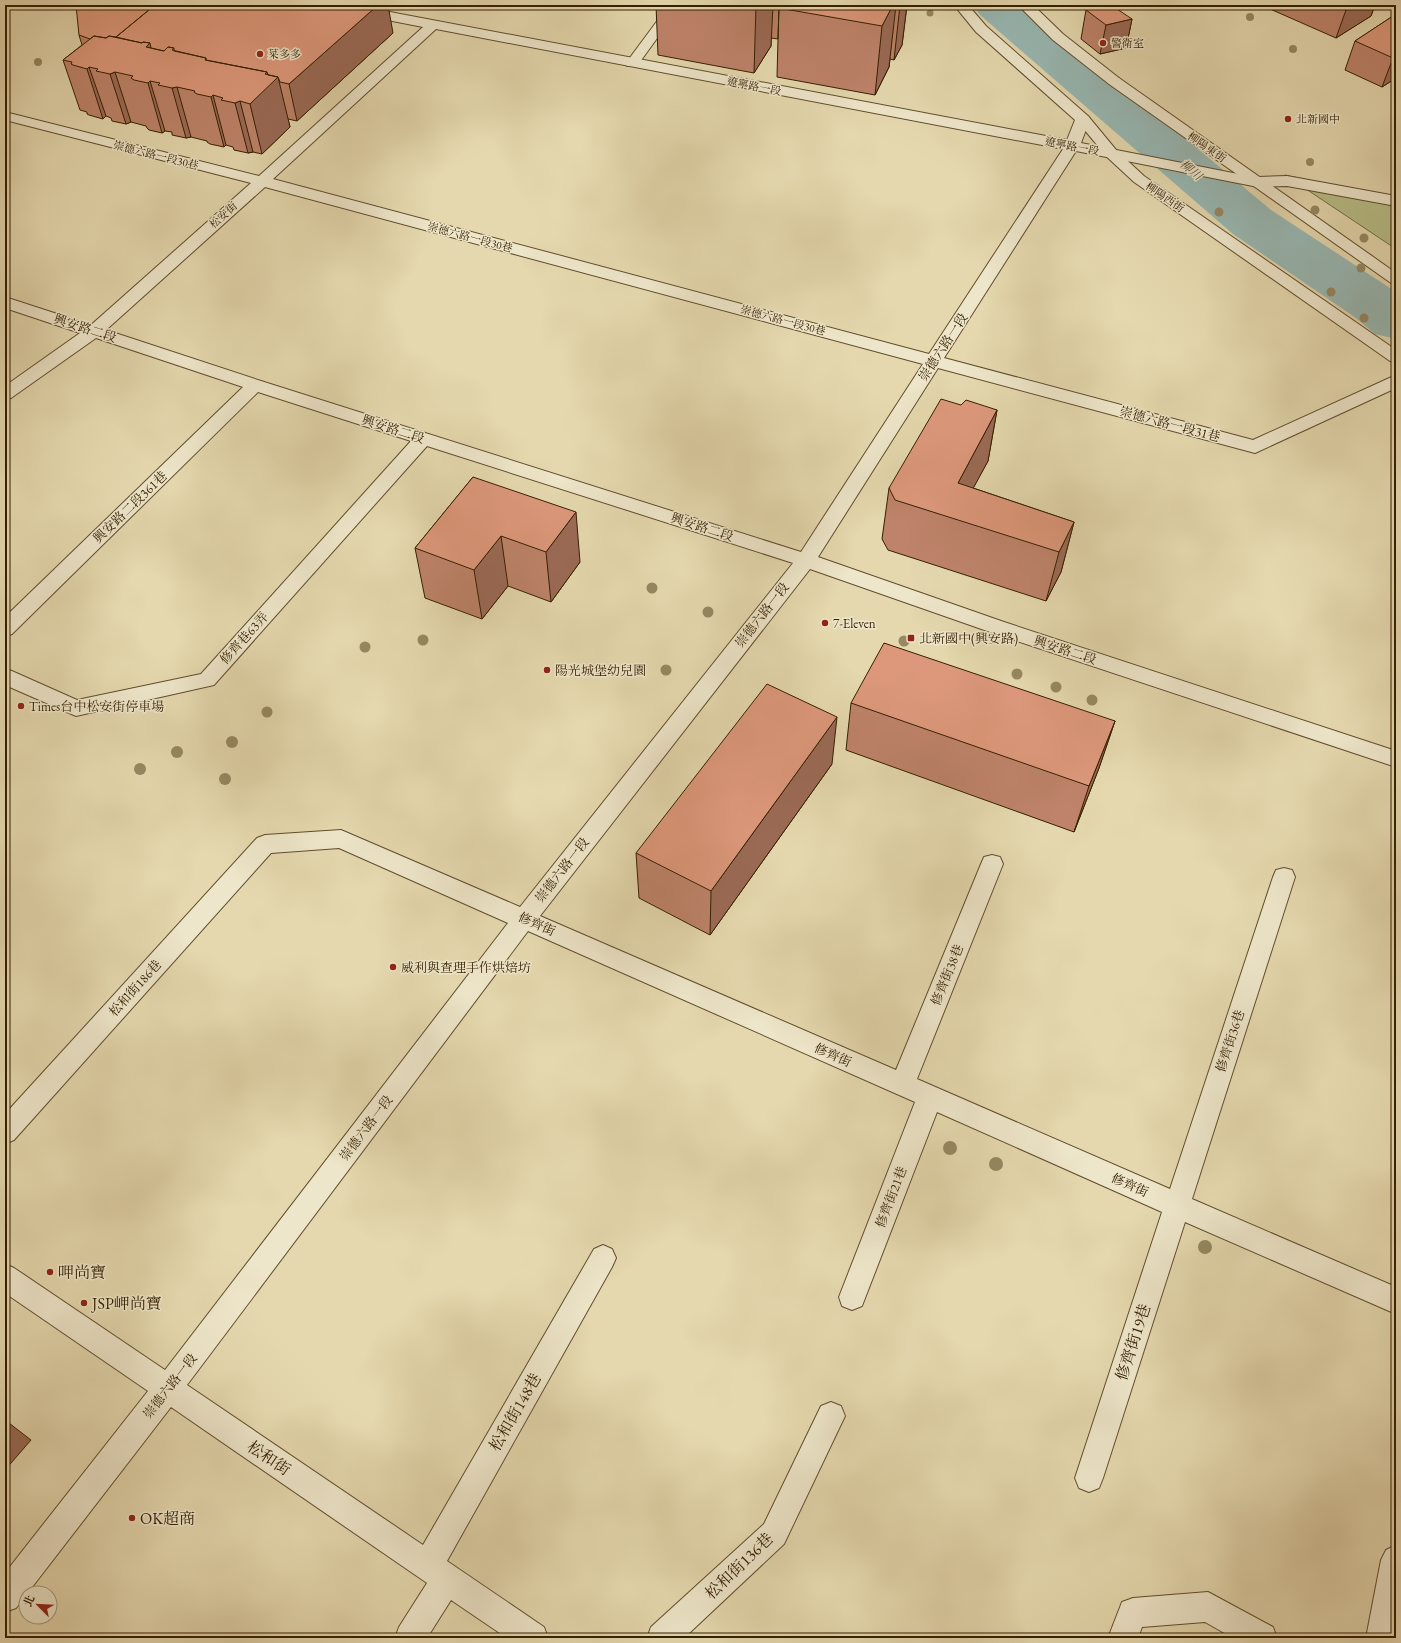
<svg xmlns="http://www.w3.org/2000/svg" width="1401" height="1643" font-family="'EB Garamond','Noto Serif TC',serif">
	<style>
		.green { fill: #b8be88; stroke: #766e44 }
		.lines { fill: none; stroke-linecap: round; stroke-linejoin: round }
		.river { fill: #98b8b3; fill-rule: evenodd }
		.lane-casing { stroke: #604d2c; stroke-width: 2 }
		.street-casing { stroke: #604d2c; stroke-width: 2 }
		.lane { fill: #eee6ca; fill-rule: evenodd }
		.street { fill: #eee6ca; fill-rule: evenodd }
		.tree { fill: #968861 }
		.wall { fill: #be836a; stroke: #341f00 }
		.shaded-wall { fill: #9b6a56; stroke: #341f00 }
		.building { fill: #dd987b; stroke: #341f00 }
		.poi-dot { fill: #8f2418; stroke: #eee6ca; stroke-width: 1.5 }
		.labels { text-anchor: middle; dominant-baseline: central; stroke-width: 3; stroke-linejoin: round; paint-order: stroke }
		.far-poi-label { font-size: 11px; fill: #341f00; stroke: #eee6ca; text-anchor: start }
		.far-street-label { font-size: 11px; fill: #341f00; stroke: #eee6ca }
		.far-water-label { font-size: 12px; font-style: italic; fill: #524d36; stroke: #eee6ca }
		.street-label { font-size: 13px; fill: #341f00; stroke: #eee6ca }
		.poi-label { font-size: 13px; fill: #341f00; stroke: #eee6ca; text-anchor: start }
		.near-poi-label { font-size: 16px; fill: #341f00; stroke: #eee6ca; text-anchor: start }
		.near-street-label { font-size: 16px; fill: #341f00; stroke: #eee6ca }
	</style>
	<rect width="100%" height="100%" fill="#e5d8ae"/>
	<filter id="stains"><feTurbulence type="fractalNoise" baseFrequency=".005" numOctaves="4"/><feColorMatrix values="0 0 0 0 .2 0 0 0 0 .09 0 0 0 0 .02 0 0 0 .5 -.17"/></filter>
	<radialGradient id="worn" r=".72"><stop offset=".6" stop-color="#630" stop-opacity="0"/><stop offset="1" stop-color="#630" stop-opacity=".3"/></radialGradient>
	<path class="green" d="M1285 175 1396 200V249Z"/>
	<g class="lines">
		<path class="river" d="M973 5H1026L1271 210 1396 292V339L1375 334 1356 318 1233 234 980 15Z"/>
		<defs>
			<path id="lane" d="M669 5H681L637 66H627L626 63Z
				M1114 77 1119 78 1396 273V285L1391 283 1109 84 1107 81Z
				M1083 115 1088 116 1117 151 1144 176 1396 350V362L1390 361 1134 182 1107 157 1078 122 1076 119 1078 116Z"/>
			<path id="street" d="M324 5H353L1067 140 1075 120 976 32 954 5H968L986 26 1088 116 1090 119 1081 143 1238 174 1258 177 1287 176 1396 196V206L1287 186 1258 187 1076 151 944 358 1253 440 1396 375V388L1255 453 938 368 818 557 1004 622 1396 751V767L990 632 810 569 540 916 896 1070 981 864 984 857 992 855 1000 857 1003 864 917 1079 1170 1189 1273 877 1276 870 1284 868 1292 870 1295 877 1192 1199 1396 1287V1314L1185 1222 1103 1478 1099 1488 1089 1492 1079 1488 1075 1478 1162 1212 937 1112 862 1306 852 1310 842 1306 839 1297 915 1102 528 931 187 1385 423 1545 594 1249 603 1245 612 1249 616 1258 612 1267 447 1561 544 1627 548 1638H507L451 1600 427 1638H395L399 1627 427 1583 171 1407 16 1608 5 1612V1573L148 1391 5 1293V1264L14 1268 165 1370 508 923 339 848 271 853 14 1140 5 1144V1114L257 838 265 835 341 830 520 907 793 563 427 446 214 685 76 716 5 685V668L77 700 201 674 411 441 258 392 12 634 5 636V617L243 387 96 338 11 398 5 400V386L80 333 5 308V297L91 325 251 183 5 120V112L259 176 423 27 331 9 326 8ZM436 29 1063 149 929 354 273 179ZM265 187 923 364 801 552 261 381 106 330Z
				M1018 5H1033L1063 34 1119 78 1121 81 1119 84H1109L1053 40Z
				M831 1402 841 1406 845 1416 784 1544 684 1638H647L651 1627 764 1524 821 1406Z
				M1396 1545V1638H1366L1381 1560 1386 1550Z
				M1208 1592 1273 1627 1277 1638H1233L1205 1622 1142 1627 1138 1638H1108L1122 1602 1133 1598Z"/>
		</defs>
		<use href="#lane" class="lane-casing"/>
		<use href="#street" class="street-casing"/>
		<use href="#lane" class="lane"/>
		<use href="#street" class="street"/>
	</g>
	<g class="tree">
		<circle cx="930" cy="13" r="3.5"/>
		<circle cx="1250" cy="17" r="4"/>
		<circle cx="1293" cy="49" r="4"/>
		<circle cx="38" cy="62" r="4"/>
		<circle cx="1310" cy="162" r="4"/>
		<circle cx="1315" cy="210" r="4.5"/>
		<circle cx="1219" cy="212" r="4.5"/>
		<circle cx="1364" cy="238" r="4.5"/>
		<circle cx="1361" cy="268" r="4.5"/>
		<circle cx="1331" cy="292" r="4.5"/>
		<circle cx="1364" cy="318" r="4.5"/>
		<circle cx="652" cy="588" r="5.5"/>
		<circle cx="708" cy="612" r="5.5"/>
		<circle cx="423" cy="640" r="5.5"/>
		<circle cx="904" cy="641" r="5.5"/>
		<circle cx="365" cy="647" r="5.5"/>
		<circle cx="666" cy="670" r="5.5"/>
		<circle cx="1017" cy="674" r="5.5"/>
		<circle cx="1056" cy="687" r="5.5"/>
		<circle cx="1092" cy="700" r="5.5"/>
		<circle cx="267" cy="712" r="5.5"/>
		<circle cx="232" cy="742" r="6"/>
		<circle cx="177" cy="752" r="6"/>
		<circle cx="140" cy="769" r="6"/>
		<circle cx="225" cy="779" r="6"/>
		<circle cx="950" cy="1148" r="7"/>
		<circle cx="996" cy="1164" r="7"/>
		<circle cx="1205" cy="1247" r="7"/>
	</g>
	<path class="wall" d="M656 5H907L902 45 894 60 890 59 889 67 875 95 777 77 778 39 771 38V46L754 73 658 55Z
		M1261 5H1375L1371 16 1336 38Z
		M1086 10 1132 19 1126 48 1100 54 1081 39Z
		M1396 14V78L1382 87 1345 70 1355 41Z
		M393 33 297 121 288 119 290 127 262 154 253 152 248 153 234 150 233 147 226 145 224 147 210 144 207 142V141L191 137 186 138 172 135V132L165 131 162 133 149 130 147 128 146 126 131 122 126 124 112 121 111 118 106 116 103 119 89 115 87 114V112L80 110 63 60 82 45 79 35Z
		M961 405 997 410 988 461 973 488 1074 522 1061 572 1046 601 888 550 882 539 889 488Z
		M473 477 580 562 551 602 508 586 482 619 425 598 415 548Z
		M851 703 1115 721 1099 768 1074 832 846 750Z
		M832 764 710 935 639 898 636 853Z"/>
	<path class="shaded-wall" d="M167 5 156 50 146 47Z
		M378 5H388L393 33 297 121 289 84Z
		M756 5H773L771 46 754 73Z
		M779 5H788L779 8 778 39Z
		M893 5H896L889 67 875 95 882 26Z
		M900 5H907L902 45 894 60Z
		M1353 5H1375L1371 16 1336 38 1346 10Z
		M1132 19 1126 48 1100 54 1106 25Z
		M1396 56V78L1382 87 1393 58Z
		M89 67 106 116 103 119 87 69Z
		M115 72 131 122 126 124 110 74Z
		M267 72 278 77 290 127 262 154 250 104 265 74Z
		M150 81 165 131 162 133 148 83Z
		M177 87 191 137 186 138 172 88Z
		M213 95 226 145 224 147 211 97Z
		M240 101 253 152 248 153 235 103Z
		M997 410 988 461 956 520 958 483Z
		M576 512 580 562 551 602 546 552Z
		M1074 522 1061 572 1046 601 1059 552Z
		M501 536 508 586 482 619 474 570Z
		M837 717 832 764 710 935 711 891Z
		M1115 721 1099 768 1074 832 1089 786Z
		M5 1420 31 1440 5 1470Z"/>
	<path class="building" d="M76 5H155L116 37 109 36 106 38 94 36 90 39 79 35Z
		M155 5H378L289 84 280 82 278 77 268 75 267 72 206 60V58L174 51V48L168 47 164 51 151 48 150 43 143 42 142 43 116 37Z
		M782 5H893L882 26 779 8Z
		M1108 5H1111L1132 19 1106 25 1086 10Z
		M1335 5H1353L1346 10Z
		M1396 14V56L1393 58 1355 41Z
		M94 36 106 38 109 36 142 43 143 42 150 43 146 47 164 51 168 47 174 48 172 50 206 58 205 60 267 72 265 74 278 77 250 104 240 101 235 103 221 100 223 98 213 95 211 97 197 94 194 92 195 91 177 87 172 88 158 85 160 83 150 81 148 83 134 80 131 78 133 76 115 72 110 74 96 71 98 69 89 67 87 69 73 65 71 64 72 62 63 60Z
		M941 399 961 405 966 400 997 410 958 483 1074 522 1059 552 895 500 889 488Z
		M473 477 576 512 546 552 501 536 474 570 415 548Z
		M884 643 1115 721 1089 786 851 703Z
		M767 684 837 717 711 891 636 853Z"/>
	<g class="poi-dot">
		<circle cx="1103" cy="43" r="4"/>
		<circle cx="260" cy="54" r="4"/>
		<circle cx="1288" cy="119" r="4"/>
		<circle cx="825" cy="623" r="4"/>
		<rect x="907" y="634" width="8" height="8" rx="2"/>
		<circle cx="547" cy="670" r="4"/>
		<circle cx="21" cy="706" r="4"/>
		<circle cx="393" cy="967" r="4"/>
		<circle cx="50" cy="1272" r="4"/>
		<circle cx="84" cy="1303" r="4"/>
		<circle cx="132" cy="1518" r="4"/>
	</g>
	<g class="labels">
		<g class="far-poi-label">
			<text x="1111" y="43">警衛室</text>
			<text x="268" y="54">菜多多</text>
			<text x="1296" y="119">北新國中</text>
		</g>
		<g class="far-street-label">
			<text transform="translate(754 86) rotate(11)">遼寧路一段</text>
			<text transform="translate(1072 146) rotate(11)">遼寧路一段</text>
			<text transform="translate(1207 147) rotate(35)">柳陽東街</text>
			<text transform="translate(156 155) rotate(14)">崇德六路一段30巷</text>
			<text transform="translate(1165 197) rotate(35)">柳陽西街</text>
			<text transform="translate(223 215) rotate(-42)">松安街</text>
			<text transform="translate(470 237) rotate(15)">崇德六路一段30巷</text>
			<text transform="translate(783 320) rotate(15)">崇德六路一段30巷</text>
		</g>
		<g class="far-water-label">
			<text transform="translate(1191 170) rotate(40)">柳川</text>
		</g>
		<g class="street-label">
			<text transform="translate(85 328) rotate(18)">興安路二段</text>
			<text transform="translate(943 347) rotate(-57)">崇德六路一段</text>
			<text transform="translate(1170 424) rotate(15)">崇德六路一段31巷</text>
			<text transform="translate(393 429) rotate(18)">興安路二段</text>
			<text transform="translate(130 507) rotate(-44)">興安路二段361巷</text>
			<text transform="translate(702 527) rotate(18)">興安路二段</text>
			<text transform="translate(762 615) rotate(-52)">崇德六路一段</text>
			<text transform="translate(244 638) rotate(-48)">修齊巷63弄</text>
			<text transform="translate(1065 650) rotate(18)">興安路二段</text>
			<text transform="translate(562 870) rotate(-52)">崇德六路一段</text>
			<text transform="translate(537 924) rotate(24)">修齊街</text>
			<text transform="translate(947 975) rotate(-68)">修齊街38巷</text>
			<text transform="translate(135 988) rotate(-48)">松和街186巷</text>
			<text transform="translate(1230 1041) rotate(-72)">修齊街36巷</text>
			<text transform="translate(833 1055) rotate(24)">修齊街</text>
			<text transform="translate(366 1128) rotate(-53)">崇德六路一段</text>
			<text transform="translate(1130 1185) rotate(24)">修齊街</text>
			<text transform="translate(891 1197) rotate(-69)">修齊街21巷</text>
			<text transform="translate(170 1386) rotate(-52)">崇德六路一段</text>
		</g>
		<g class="poi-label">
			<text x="833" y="623">7-Eleven</text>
			<text x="919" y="638">北新國中(興安路)</text>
			<text x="555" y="670">陽光城堡幼兒園</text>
			<text x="29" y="706">Times台中松安街停車場</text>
			<text x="401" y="967">威利與查理手作烘焙坊</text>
		</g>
		<g class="near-poi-label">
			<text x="58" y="1272">呷尚寶</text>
			<text x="92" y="1303">JSP岬尚寶</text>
			<text x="140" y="1518">OK超商</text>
		</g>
		<g class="near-street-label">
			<text transform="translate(1133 1342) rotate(-72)">修齊街19巷</text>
			<text transform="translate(515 1412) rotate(-60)">松和街148巷</text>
			<text transform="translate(269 1458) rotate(34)">松和街</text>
			<text transform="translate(739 1566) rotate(-44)">松和街136巷</text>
		</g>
	</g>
	<rect width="1401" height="1643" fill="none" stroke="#e5d8ae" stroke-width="20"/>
	<rect x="6" y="6" width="1389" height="1631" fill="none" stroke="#341f00" stroke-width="2"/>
	<rect x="10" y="10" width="1381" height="1623" fill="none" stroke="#341f00"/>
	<g transform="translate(38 1605) rotate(294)"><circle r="19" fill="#eee6ca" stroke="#a49679"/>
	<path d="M0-3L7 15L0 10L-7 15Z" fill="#8f2418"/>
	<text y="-6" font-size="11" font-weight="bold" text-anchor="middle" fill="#341f00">北</text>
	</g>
	<rect width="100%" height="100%" filter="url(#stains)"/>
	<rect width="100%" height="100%" fill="url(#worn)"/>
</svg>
